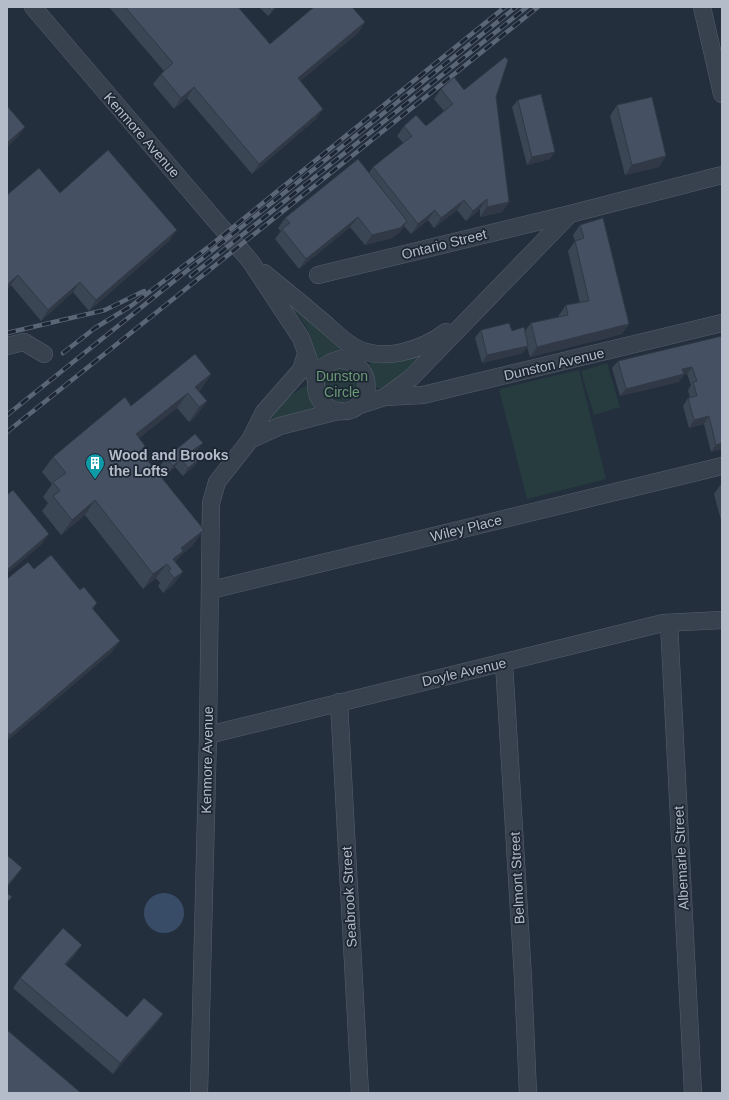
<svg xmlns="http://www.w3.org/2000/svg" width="729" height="1100" font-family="Helvetica,sans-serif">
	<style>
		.green { fill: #263c3f }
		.water { fill: #394c67 }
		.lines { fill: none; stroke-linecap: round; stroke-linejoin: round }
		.minor-casing { stroke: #565f6c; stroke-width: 18 }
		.minor { stroke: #38414e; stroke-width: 17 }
		.rail-casing { stroke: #5a6575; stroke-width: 4.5 }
		.rail { stroke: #1d2633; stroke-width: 3; stroke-dasharray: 9; stroke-linecap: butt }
		.wall { fill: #3b4654 }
		.shaded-wall { fill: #303945 }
		.building { fill: #455162; stroke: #303945 }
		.labels { text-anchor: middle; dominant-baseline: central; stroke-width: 3.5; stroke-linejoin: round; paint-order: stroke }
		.street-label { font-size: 14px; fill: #b4bcc9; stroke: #1d2633 }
		.park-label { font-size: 14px; fill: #6b9a76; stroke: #1d2633 }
		.poi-label { font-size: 14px; font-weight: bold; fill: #b4bcc9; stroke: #1d2633; text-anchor: start }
	</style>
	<rect width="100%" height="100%" fill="#242f3e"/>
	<path class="green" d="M280 295 338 344 340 349 336 353 317 363 313 358C315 330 298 315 280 295Z
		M431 350 391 384 380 389 376 387 373 373 369 365 371 361Z
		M607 363 620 407 594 415 581 371Z
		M324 385a17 17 0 1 1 34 0a17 17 0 1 1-34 0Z
		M579 370 606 479 527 499 499 389Z
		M306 385 315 401 317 411 273 422 270 419C272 407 296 392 306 385Z"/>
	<path class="water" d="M144 913a20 20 0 1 1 40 0a20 20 0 1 1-40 0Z"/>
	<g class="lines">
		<defs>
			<path id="minor" d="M33 7 251 262 301 338 316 380
				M702 7 722 94
				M264 273C281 287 299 301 316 316 329 326 340 339 354 347 383 363 422 350 446 332
				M318 275 570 214
				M7 346 24 342 44 354
				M341 360C379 364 372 416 338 411 330 410 323 405 319 398 316 393 316 388 316 383 317 359 349 358 366 352
				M385 397 423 395 722 323
				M357 406 385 397 411 378 570 214 722 175
				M250 440 280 426 338 411
				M211 590 722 466
				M669 623 693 1093
				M504 663 523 978 528 1093
				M339 702 360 1093
				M208 735 663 623 722 620
				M199 1093 208 735 211 503 217 482 250 440 264 412 301 370 306 354"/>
		</defs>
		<use href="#minor" class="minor-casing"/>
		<use href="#minor" class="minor"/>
		<defs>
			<path id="rail" d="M191 276 527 7
				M7 333 105 310 144 291
				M63 353 95 328 131 306 211 245 505 7
				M7 415 516 7
				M7 432 538 7"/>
		</defs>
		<use href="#rail" class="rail-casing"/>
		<use href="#rail" class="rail"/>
	</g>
	<path class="wall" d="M109 7H238L270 44 365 22 358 33 300 81 323 109 316 119 252 174 187 98 174 109 153 84 161 74 164 71Z
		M260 7H277L268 16 260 8Z
		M441 89 464 90 496 97 509 202 502 212 480 217V209L466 221 457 210 434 228 428 220 411 234 404 226 400 232 392 238 365 245 350 227 299 269 275 239 281 231 278 228 285 218 369 173 373 167 403 143 397 136 404 126H426L444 111 434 99Z
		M518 100 550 159 527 165 512 107Z
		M617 105 666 156 659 167 625 175 610 116Z
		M60 193 170 240 89 311 73 292 41 321 11 285 7 289V195Z
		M580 225 629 324 622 334 530 357 527 347 523 353 482 363 475 338 481 330 525 331 531 323 559 317V315L566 305 580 303 568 251 575 241 573 235Z
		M722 336V449L711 452 704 424 689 428 683 406 688 398H690L688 390 691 385 687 374 684 375 679 382 620 396 612 368 618 361Z
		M211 374 201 389 199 391 207 401 196 416 189 422 177 408 139 438 145 446 141 453 193 545 180 556 175 562 183 572 172 586 163 593 158 586 160 583 156 578 143 589 85 515 61 535 42 511 48 503 43 497 52 484 42 472 53 457 131 406Z
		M203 443 197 450 195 452 200 458 194 466 183 476 175 467 167 474 160 466 166 458Z
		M721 484H722V524L714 494Z
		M34 569 80 590 97 603 93 609 113 651 7 741V579Z
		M75 955 66 965 127 1017 163 1014 156 1024 113 1074 13 988 20 978Z"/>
	<path class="shaded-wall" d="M275 7H277L268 16 272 11Z
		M365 22 358 33 291 89 298 78Z
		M194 87 187 98 174 109 181 98Z
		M323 109 316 119 252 174 259 164Z
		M25 127 18 137 7 147V143Z
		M555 152 550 159 527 165 532 157Z
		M666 156 659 167 625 175 632 165Z
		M487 199 480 209 466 221 473 211Z
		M464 200 457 210 434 228 441 218Z
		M509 202 502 212 480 217 487 207Z
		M435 210 428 220 411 234 418 224Z
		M358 217 350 227 299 269 306 259Z
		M407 221 400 232 392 238 365 245 372 235Z
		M177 230 170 240 89 311 96 300Z
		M18 275 11 285 7 289V285Z
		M80 282 73 292 41 321 48 310Z
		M629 324 622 334 530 357 537 347Z
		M528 346 523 353 482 363 487 355Z
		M692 367 687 374 684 375 679 382 620 396 626 389 682 369Z
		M211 374 201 389 191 397 195 387Z
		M188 393 177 408 126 449 136 434Z
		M207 401 196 416 189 422 199 407Z
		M709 416 704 424 689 428 694 420Z
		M203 443 197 450 188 458 193 450Z
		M722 443V449L711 452 716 445Z
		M200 458 194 466 183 476 188 468Z
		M181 459 175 467 167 474 173 466Z
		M95 500 85 515 61 535 72 520Z
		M204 530 193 545 180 556 173 565 168 566 181 548Z
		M49 534 42 544 7 574V570Z
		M167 564 156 578 143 589 153 574Z
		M183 572 172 586 163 593 174 578Z
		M120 641 113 651 7 741V739L10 735Z
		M22 868 15 878 7 888V886Z
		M82 945 75 955 58 974 65 964Z
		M163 1014 156 1024 113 1074 120 1063Z"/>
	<path class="building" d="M125 7H238L270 44 314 7H352L365 22 298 78 323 109 259 164 194 87 181 98 161 74 173 63Z
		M268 7H275L272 11Z
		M505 57 508 60 496 97 509 202 487 207V199L473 211 464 200 441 218 435 210 418 224 373 167 412 136 404 126 416 115 426 126 453 104 441 89 454 77 464 90Z
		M541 94 555 152 532 157 518 100Z
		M652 97 666 156 632 165 617 105Z
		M7 106 25 127 7 143Z
		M108 150 177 230 96 300 80 282 48 310 18 275 7 285V195L39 168 60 193Z
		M358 159 407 221 400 228 372 235 358 217 306 259 282 229 290 223 285 218Z
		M603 218 629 324 537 347 531 323 568 315 566 305 589 301 575 241 584 238 580 225Z
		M509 323 512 331 524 327 528 346 487 355 481 330Z
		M722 336V443L716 445 709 416 694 420 688 398 697 396 693 382 697 381 692 367 682 369 684 374 626 389 618 361Z
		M195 354 211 374 195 387 207 401 199 407 188 393 136 434 145 446 140 451 204 530 181 548 183 551 173 559 183 572 174 578 168 571 171 569 167 564 153 574 95 500 72 520 53 496 60 491 53 482 66 473 53 457 125 397 131 406Z
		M195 434 203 443 193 450 200 458 188 468 181 459 173 466 166 458Z
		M13 490 49 534 7 570V495Z
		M51 555 80 590 84 587 97 603 92 608 120 641 10 735 7 732V579L28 562 34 569Z
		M7 855 22 868 7 886Z
		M7 893 12 897 7 902Z
		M63 928 82 945 65 964 127 1017 144 998 163 1014 120 1063 20 978Z
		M7 1030 81 1093H7Z"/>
	<defs>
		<symbol id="building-pin" viewBox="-11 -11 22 30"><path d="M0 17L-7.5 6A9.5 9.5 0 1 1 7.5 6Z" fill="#0f9aa8" stroke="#1d2633"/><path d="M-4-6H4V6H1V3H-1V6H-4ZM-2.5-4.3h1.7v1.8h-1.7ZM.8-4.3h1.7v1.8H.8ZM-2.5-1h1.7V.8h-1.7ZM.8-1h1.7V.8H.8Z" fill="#fff"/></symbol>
	</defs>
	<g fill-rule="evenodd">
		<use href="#building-pin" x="84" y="452" width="22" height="30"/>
	</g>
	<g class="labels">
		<g class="street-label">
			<text transform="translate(142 135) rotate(49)">Kenmore Avenue</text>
			<text transform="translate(444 244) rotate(-14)">Ontario Street</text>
			<text transform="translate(554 364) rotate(-13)">Dunston Avenue</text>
			<text transform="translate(466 528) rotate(-14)">Wiley Place</text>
			<text transform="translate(464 672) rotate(-13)">Doyle Avenue</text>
			<text transform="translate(207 760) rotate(-89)">Kenmore Avenue</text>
			<text transform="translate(681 858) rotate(-93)">Albemarle Street</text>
			<text transform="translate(517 878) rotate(-93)">Belmont Street</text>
			<text transform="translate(349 897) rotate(-93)">Seabrook Street</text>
		</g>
		<g class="park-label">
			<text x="342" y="376">Dunston<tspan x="342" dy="16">Circle</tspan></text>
		</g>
		<g class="poi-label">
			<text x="109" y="455">Wood and Brooks<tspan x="109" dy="16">the Lofts</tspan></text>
		</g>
	</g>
	<rect width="729" height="1100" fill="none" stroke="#b4bcc9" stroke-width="16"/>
</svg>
